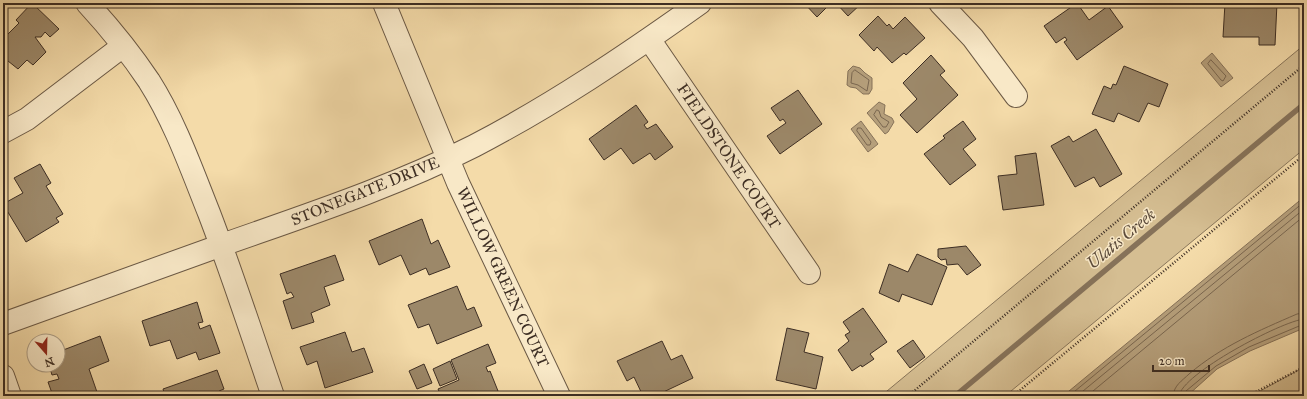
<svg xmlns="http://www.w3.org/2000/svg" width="1307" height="399" font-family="'IM FELL Great Primer',serif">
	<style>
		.green { fill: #d5be92; stroke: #89765b }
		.water { fill: #b6a07c; stroke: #867259 }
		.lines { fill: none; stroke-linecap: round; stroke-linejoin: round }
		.shore { stroke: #7a6750; stroke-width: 1 }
		.stream { stroke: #867259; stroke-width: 5.5 }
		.building { fill: #9c8869; stroke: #3d2e24 }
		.minor-casing { stroke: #6b5945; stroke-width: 24 }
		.path { stroke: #3d2e24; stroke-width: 2.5; stroke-dasharray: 1 2; stroke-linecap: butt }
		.minor { stroke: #f8e8c7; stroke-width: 22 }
		.labels { text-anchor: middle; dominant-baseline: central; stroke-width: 3; stroke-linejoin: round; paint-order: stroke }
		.street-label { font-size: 16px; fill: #3d2e24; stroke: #f8e8c7 }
		.water-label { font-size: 17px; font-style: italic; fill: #5b4a3a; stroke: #f8e8c7 }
	</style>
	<rect width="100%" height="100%" fill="#f4dba9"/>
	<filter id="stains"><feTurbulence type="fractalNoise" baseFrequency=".005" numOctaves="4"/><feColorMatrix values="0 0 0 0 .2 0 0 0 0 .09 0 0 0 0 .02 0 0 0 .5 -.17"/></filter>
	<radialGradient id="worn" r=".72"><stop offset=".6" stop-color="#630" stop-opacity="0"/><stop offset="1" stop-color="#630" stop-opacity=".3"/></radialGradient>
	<path class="green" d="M1304 45V149L1005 396H881Z
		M1304 367V396H1251Z"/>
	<path class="water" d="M1212 53 1233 78 1221 87 1201 63Z
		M853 66 860 68 865 73 872 78V89L869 94H863L856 88 850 87 847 85 848 71Z
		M879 102 885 105 884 114 892 118 894 122 888 132 885 134 867 113Z
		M861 121 878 144 868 152 851 129Z
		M1304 197V328L1250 351 1217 369 1187 396H1063Z"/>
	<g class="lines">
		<path class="shore" d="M1211 60 1226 76 1223 81 1221 80 1208 64Z
			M855 70 869 80 867 91 858 85 851 83 852 73Z
			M877 110 879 111 881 117 889 122 886 127H883L874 115Z
			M858 128H861L871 142 870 145H867L857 131Z
			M1069 396 1304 202
			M1077 396 1304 209
			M1087 396 1304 216
			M1173 396C1174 385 1182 381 1189 374 1222 346 1258 331 1297 314L1304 313
			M1179 396C1181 374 1282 321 1304 319
			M1184 396 1186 391 1216 366 1249 347 1304 324"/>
		<path class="stream" d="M955 396 1304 104"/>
	</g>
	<path class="building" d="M32 3 59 29 50 37 45 32 41 37H35L46 52 33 65 27 60 18 69 3 57V39L19 23 16 20Z
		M804 3H831L817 17Z
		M836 3H862L848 16Z
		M1077 3 1089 20 1108 6 1123 27 1077 60 1064 42 1067 40 1065 37 1056 43 1044 26Z
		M1225 3H1277L1275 45H1259V37H1223Z
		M878 16 887 26 889 24 893 29 905 17 925 38 906 55 904 53 892 63 877 47 874 51 859 35Z
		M931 55 945 71 940 75 958 95 917 133 900 115 917 99 903 83Z
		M1124 66 1168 84 1159 107 1148 103 1139 122 1118 113 1114 122 1092 114 1104 86 1111 89 1113 84 1116 85Z
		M798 90 822 124 780 154 767 136 786 123 783 119 780 121 771 108Z
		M636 105 648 122 644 125 647 129 656 124 673 147 655 160 650 153 633 164 621 148 604 160 589 139Z
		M963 121 976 139 963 149 976 165 950 185 924 154 945 138 943 136Z
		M1096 129 1122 174 1100 187 1094 177 1075 187 1051 146 1069 136 1073 142Z
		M1036 153 1044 205 1003 210 998 176 1017 174 1015 156Z
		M40 164 51 183 46 186 63 214 56 218 59 222 26 242 3 204 23 193 14 178Z
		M422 219 431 244 438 240 450 267 429 275 426 268 410 275 401 255 379 265 369 241Z
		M966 246 981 265 967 275 958 264 947 265 946 259 941 260 938 257V249Z
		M917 254 947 267 932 305 902 294 899 302 879 293 889 264 908 272Z
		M335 255 344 280 324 287 330 305 311 313 314 322 292 329 283 301 294 297 291 292 287 294 280 274Z
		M457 286 467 310 474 307 482 326 437 344 429 324 418 328 408 305Z
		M197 302 203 322 198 323 200 329 210 325 220 353 199 360 196 352 177 359 170 340 150 346 142 321Z
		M863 308 887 342 870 354 874 359 862 367 861 365 852 371 838 350 849 341 845 335 850 332 843 322Z
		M787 328 809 333 804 352 823 357 816 389 776 380Z
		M345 332 352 352 364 348 373 372 325 388 317 361 307 365 300 347Z
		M100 336 109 361 89 369 98 395 53 396 48 382 59 379 57 374 52 375 49 365H58V352Z
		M913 340 925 357 910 368 897 351Z
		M662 341 671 360 682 355 693 378 655 396H643L634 377 627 381 617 361Z
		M488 344 496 363 486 367 488 372 490 371 498 391 485 396H441L438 389 459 380 451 360Z
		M450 361 457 379 440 386 433 369Z
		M424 364 432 383 417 389 409 371Z
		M217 370 224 389 219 391 221 396H165L163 389Z
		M370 392 371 396H358Z"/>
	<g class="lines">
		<defs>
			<path id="minor" d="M87 3C109 27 131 54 149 81 175 122 191 168 209 213 232 273 252 335 273 396
				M384 3 458 183 559 396
				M940 3 973 38 1016 96
				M649 39 809 273
				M3 132 27 119 123 46
				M3 324C76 298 149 271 222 245 307 215 393 187 474 146 553 105 627 55 700 3
				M3 376 10 396"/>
		</defs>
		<use href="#minor" class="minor-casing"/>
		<path class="path" d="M908 396 1304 65
			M1013 396 1304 155
			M1248 396 1304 367"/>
		<use href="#minor" class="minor"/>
	</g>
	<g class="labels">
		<g class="street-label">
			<text transform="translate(729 156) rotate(56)">FIELDSTONE COURT</text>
			<text transform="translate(365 191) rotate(-22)">STONEGATE DRIVE</text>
			<text transform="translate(503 277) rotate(65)">WILLOW GREEN COURT</text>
		</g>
		<g class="water-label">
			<text transform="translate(1121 239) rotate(-40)">Ulatis Creek</text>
		</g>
	</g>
	<rect width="1307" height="399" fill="none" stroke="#f4dba9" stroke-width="16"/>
	<rect x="4" y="4" width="1299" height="391" fill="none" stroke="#3d2e24" stroke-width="2"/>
	<rect x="8" y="8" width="1291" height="383" fill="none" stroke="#3d2e24"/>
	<g transform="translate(46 353) rotate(160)"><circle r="19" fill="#f8e8c7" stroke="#ad9e86"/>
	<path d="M0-3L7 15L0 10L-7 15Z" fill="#8f2418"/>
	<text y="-6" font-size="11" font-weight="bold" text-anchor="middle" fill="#3d2e24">N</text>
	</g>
	<path d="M1153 365v6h56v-6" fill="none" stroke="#3d2e24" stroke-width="2"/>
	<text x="1159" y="365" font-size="12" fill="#3d2e24" stroke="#f8e8c7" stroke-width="3" paint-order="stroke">20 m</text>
	<rect width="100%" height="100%" filter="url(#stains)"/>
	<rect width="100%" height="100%" fill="url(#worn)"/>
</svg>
